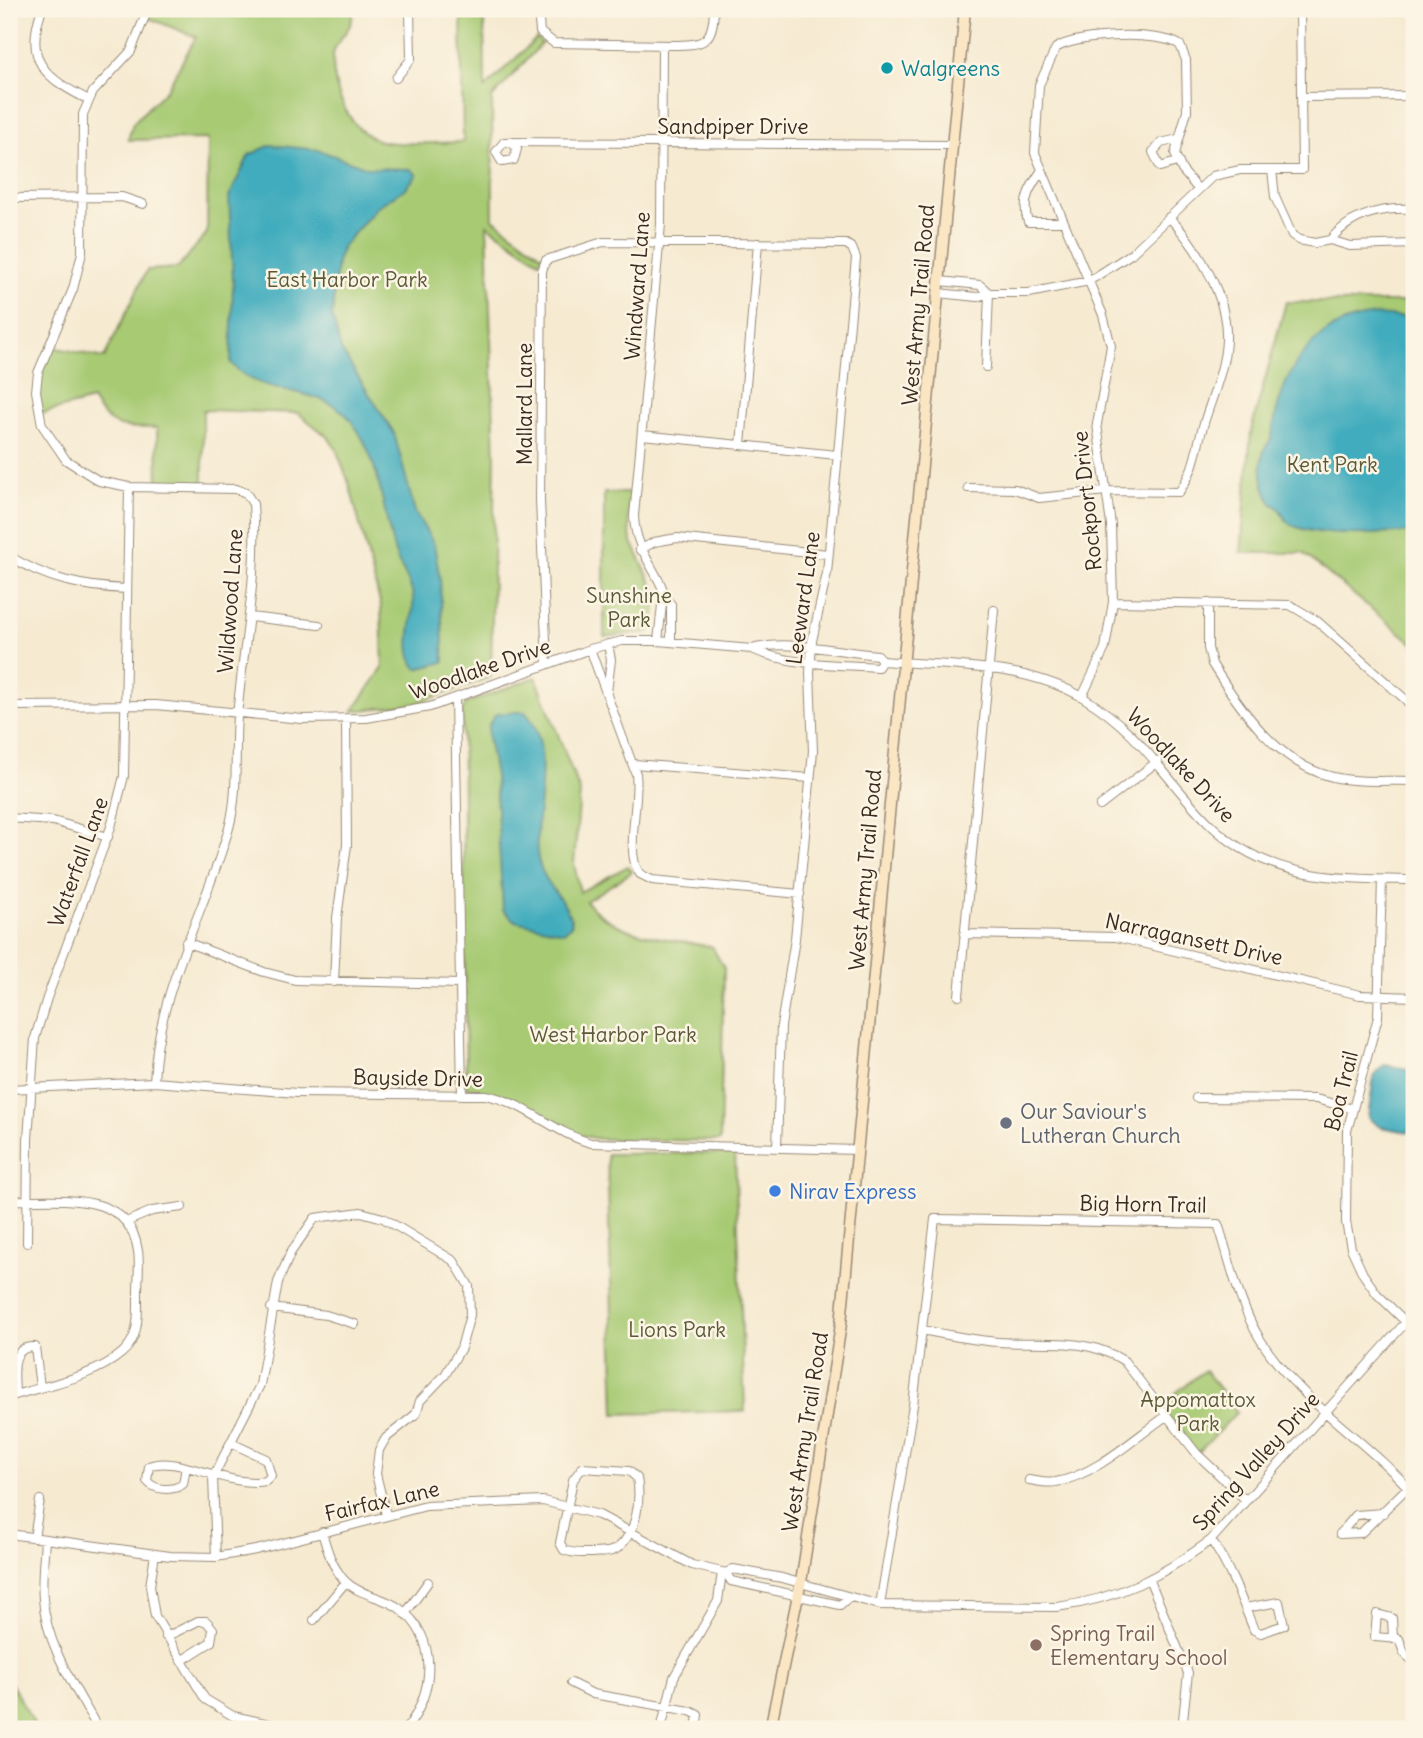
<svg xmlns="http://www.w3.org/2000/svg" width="1423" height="1738" font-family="Delius,sans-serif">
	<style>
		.green { fill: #a7ca73; stroke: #717a48; stroke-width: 2 }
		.water { fill: #3facbd; stroke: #3d6b6e; stroke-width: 2 }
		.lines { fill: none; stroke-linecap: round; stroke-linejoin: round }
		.street-casing { stroke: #988a78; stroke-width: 10 }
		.secondary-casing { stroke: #988a78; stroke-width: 13 }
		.street { stroke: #fff; stroke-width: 8 }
		.secondary { stroke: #fbe6c4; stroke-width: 10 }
		.culture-dot { fill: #0f9aa8; stroke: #fcf5e5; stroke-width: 2.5 }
		.worship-dot { fill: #6b7280; stroke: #fcf5e5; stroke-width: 2.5 }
		.shop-dot { fill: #3f7fe0; stroke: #fcf5e5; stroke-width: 2.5 }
		.education-dot { fill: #8d6e63; stroke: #fcf5e5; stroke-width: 2.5 }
		.labels { text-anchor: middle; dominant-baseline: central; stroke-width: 5; stroke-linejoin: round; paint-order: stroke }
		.culture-label { font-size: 21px; fill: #0d838f; stroke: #fcf5e5; text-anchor: start }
		.street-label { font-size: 21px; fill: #3b2a1e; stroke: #fcf5e5 }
		.park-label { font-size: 21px; fill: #5b5a38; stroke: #fcf5e5 }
		.worship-label { font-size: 21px; fill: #5b616d; stroke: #fcf5e5; text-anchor: start }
		.shop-label { font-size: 21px; fill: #366cbe; stroke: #fcf5e5; text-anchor: start }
		.education-label { font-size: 21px; fill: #785e54; stroke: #fcf5e5; text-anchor: start }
	</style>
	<rect width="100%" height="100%" fill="#fcf5e5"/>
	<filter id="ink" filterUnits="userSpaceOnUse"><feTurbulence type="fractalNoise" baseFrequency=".0143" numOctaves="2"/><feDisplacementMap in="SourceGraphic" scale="14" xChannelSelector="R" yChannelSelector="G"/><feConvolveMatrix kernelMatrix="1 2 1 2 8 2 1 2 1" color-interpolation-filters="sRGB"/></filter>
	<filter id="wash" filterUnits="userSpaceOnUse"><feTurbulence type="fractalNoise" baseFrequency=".00686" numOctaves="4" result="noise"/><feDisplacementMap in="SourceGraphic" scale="28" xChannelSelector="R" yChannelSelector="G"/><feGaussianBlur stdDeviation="1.57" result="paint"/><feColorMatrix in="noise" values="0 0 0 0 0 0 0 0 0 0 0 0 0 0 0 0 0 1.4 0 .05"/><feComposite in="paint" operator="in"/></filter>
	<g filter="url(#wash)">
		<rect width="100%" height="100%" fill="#f6ead1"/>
		<path class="green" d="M150 9H353C355 32 333 39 333 57 332 88 348 132 381 141 398 146 443 142 463 142L461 9H484L485 88 537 38 542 43 492 98 493 219 543 256 539 261 487 225 495 457 491 677 415 704 353 711 383 668 381 606 349 483 336 449 328 437 298 413 203 410V484L158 483 157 428C123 427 111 432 92 400L40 414 38 386 48 346 104 358 147 270 178 268 207 233 208 139 128 140 133 123 167 89 196 37 146 17Z
			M1286 302H1414V644L1303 553H1241L1251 431Z
			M604 493H631L628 516 631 540 657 595 654 624 649 632 604 637Z
			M536 677 580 792 574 864 580 892 628 866 632 872 586 901C615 937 668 938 712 947L724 968 720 1141 599 1139 579 1135 506 1096 469 1089 466 1086 462 710 467 703Z
			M735 1153 745 1411 615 1414 607 1154Z
			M1205 1370 1237 1412 1197 1454 1158 1407Z
			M9 1678V1680L37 1729H9Z"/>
		<path class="water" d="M271 145 318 150 368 168 411 169 417 175 405 189 378 206 343 246 337 262 332 316 341 350 394 433 415 512 434 544 440 579 444 662 417 669C401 647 415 623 413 597 412 582 399 567 395 553 382 509 380 459 352 422 324 382 260 400 231 363L233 282 229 197 249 155Z
			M1377 315 1414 318V532C1385 534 1318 538 1292 525 1284 521 1284 514 1279 509 1277 506 1273 505 1271 502 1262 489 1259 465 1264 450 1266 445 1271 441 1272 436 1280 375 1310 320 1377 315Z
			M516 712H525C556 743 534 812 537 851 539 883 568 899 572 924L564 932 515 921 503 910 495 776 488 737 489 724 496 714Z
			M1384 1065 1414 1070V1133L1380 1127 1368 1118 1374 1076Z"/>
	</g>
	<g filter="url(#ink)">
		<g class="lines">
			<defs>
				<path id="street" d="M42 9C23 61 45 78 89 100
					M148 9 131 51 93 92 83 114 82 253 73 289 38 373 36 391 42 425 66 460 99 481 129 487 236 489 246 493 253 504C259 576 243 646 237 717 234 754 239 791 229 828 204 915 157 991 154 1082
					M538 9 540 32 554 43 671 45C703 45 713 44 714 9
					M662 45 661 224 634 516C635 545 649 560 661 585 664 592 664 599 671 604V642
					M396 78 411 59 410 9
					M1301 97 1414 96
					M513 144 517 149 514 160 502 162 496 152 504 142 953 145
					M1177 162 1160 167 1153 152 1161 143 1178 139
					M1042 170C1030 187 1021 201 1028 222H1063
					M1272 170 1275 197 1292 235 1299 240 1315 243 1330 240 1350 246 1414 244
					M9 198 122 197 143 204
					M1330 240C1352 214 1381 207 1414 209
					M940 281 980 285 989 293
					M938 293 977 297 989 293H1029L1089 281 1131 254 1213 176 1240 170H1302L1300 9
					M986 367 989 293
					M642 435 837 455
					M741 445 758 243
					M968 488 1015 489 1039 498 1106 491 1179 492C1197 466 1195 451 1204 423 1212 397 1225 368 1226 340 1228 296 1198 248 1169 217
					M640 550 654 542 677 538 828 554
					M9 556C46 579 82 587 126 589
					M1113 602 1290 605 1317 621 1406 700 1414 711
					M1208 603V648L1212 664C1240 709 1279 765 1333 777 1358 783 1388 780 1414 781
					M250 617 319 625
					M658 641 662 605 665 600
					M590 649 636 774C640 800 624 855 640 874L652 880 800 894
					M752 649C786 639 842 652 878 655L882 661
					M547 664 540 500 542 271 546 260 603 242 846 244 852 248 856 258 827 573 812 641 810 673 813 751 795 939 781 1026 777 1147
					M607 692 611 660 608 644
					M1082 697 1105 648 1113 602 1111 525 1097 424 1111 346 1103 315 1035 153 1039 85 1056 48C1077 34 1160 31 1180 45L1186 60 1187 111 1175 154 1182 170 1198 189
					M455 699 462 1095
					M9 706 156 705 302 719 366 718 430 707 590 649 622 641H658L752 649C789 666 838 664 878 667L882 661C949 666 1024 663 1084 698 1142 733 1162 776 1207 821 1264 880 1338 879 1414 880
					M634 764 810 778
					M1100 806 1158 761
					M9 818 53 821 108 837
					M1382 880 1378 1017 1347 1131 1346 1222 1351 1248 1363 1274 1377 1294 1414 1330
					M964 934 1116 937 1360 995 1414 997
					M186 942 264 972 295 980 460 984
					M334 982 337 918 347 845 346 719
					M959 996 994 610
					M9 1089 154 1082 297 1093 485 1095C525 1102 552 1132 591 1143L858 1150
					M1196 1098 1316 1099 1353 1109
					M9 1200C54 1202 129 1187 138 1251 140 1264 138 1279 138 1293 138 1314 140 1338 122 1353 93 1378 45 1385 9 1397
					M126 1222 152 1211 182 1207
					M27 1243 28 1139 35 1038 47 998 111 827 124 776 129 487
					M271 1308 326 1315 355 1324
					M922 1330C947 1335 972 1340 998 1342 1042 1345 1085 1336 1124 1361L1197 1454 1246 1500
					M15 1395C15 1376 8 1345 35 1347L40 1387
					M186 1467 183 1484C173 1491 155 1491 147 1481L149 1466C176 1454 228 1488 266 1481L271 1476 266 1459 231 1443
					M582 1468 629 1471 637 1478C641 1500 637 1531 619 1547 611 1554 600 1552 591 1553 582 1553 573 1554 564 1550L560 1543 573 1480Z
					M1029 1480C1037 1481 1048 1484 1056 1482 1096 1475 1133 1439 1165 1417
					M322 1532C327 1550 332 1567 345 1581 360 1596 383 1596 399 1608 439 1637 435 1693 406 1729
					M9 1534 170 1556 216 1557 256 1550 426 1506 543 1501 599 1515 692 1565 726 1573 731 1581 840 1605 848 1598
					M1340 1534 1361 1533 1408 1487
					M1340 1534 1356 1515 1383 1513
					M34 1538 40 1500
					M45 1539C44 1559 41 1580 43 1599 46 1646 77 1690 98 1729
					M1211 1540C1230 1568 1241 1598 1254 1630L1261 1633 1284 1625 1279 1602 1245 1608
					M155 1554 150 1586 155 1616 205 1699 233 1716 293 1729
					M216 1557 213 1477 260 1385 278 1282 291 1252 315 1218 361 1212 383 1218 454 1261 469 1286 470 1315 461 1348 445 1375 420 1401 416 1414 386 1438 379 1450 376 1474 386 1515
					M726 1573 733 1569 782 1578 880 1605 1057 1607C1118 1599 1162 1576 1211 1540L1414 1313
					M1150 1581 1188 1673 1182 1729
					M880 1605 913 1405 935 1219 1218 1224C1231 1263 1238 1303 1260 1339 1299 1402 1366 1439 1414 1494
					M405 1614 428 1582
					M314 1620 346 1582
					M166 1637 198 1621H206L213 1629 211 1642 181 1661
					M1393 1639 1392 1618 1377 1614 1375 1637 1399 1639 1404 1653 1414 1662
					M571 1683 593 1694 690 1711 698 1715 696 1729
					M661 1729 674 1677 718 1601 722 1572"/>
				<path id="secondary" d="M770 1729 802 1576 841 1324 965 9"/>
			</defs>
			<use href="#street" class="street-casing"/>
			<use href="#secondary" class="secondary-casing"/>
			<use href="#street" class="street"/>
			<use href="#secondary" class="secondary"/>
		</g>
	</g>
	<circle class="culture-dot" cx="887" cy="68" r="7"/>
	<circle class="worship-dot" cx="1006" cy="1123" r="7"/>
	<circle class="shop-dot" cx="775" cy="1191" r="7"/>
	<circle class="education-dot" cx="1036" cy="1645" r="7"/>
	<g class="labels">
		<g class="culture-label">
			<text x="901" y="68">Walgreens</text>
		</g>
		<g class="street-label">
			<text x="733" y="126">Sandpiper Drive</text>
			<text transform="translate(637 286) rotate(-86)">Windward Lane</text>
			<text transform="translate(918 305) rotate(-85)">West Army Trail Road</text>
			<text transform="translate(524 404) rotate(-90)">Mallard Lane</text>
			<text transform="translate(1087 501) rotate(-96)">Rockport Drive</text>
			<text transform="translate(803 598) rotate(-82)">Leeward Lane</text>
			<text transform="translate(230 601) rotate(-86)">Wildwood Lane</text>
			<text transform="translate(480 669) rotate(-19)">Woodlake Drive</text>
			<text transform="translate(1181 765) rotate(47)">Woodlake Drive</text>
			<text transform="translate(78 862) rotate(-70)">Waterfall Lane</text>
			<text transform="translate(865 870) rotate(-85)">West Army Trail Road</text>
			<text transform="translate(1194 939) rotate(12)">Narragansett Drive</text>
			<text transform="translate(418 1078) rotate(1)">Bayside Drive</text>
			<text transform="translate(1341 1091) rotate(-76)">Boa Trail</text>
			<text transform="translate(1143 1204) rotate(1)">Big Horn Trail</text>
			<text transform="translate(805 1432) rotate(-81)">West Army Trail Road</text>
			<text transform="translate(1256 1461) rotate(-48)">Spring Valley Drive</text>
			<text transform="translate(382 1501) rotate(-13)">Fairfax Lane</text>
		</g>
		<g class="park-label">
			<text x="347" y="279">East Harbor Park</text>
			<text x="1332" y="464">Kent Park</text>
			<text x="629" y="595">Sunshine<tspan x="629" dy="24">Park</tspan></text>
			<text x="613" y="1034">West Harbor Park</text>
			<text x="677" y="1329">Lions Park</text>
			<text x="1198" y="1399">Appomattox<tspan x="1198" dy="24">Park</tspan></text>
		</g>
		<g class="worship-label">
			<text x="1020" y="1111">Our Saviour's<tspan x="1020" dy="24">Lutheran Church</tspan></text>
		</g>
		<g class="shop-label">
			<text x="789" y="1191">Nirav Express</text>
		</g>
		<g class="education-label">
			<text x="1050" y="1633">Spring Trail<tspan x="1050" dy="24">Elementary School</tspan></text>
		</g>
	</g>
	<rect width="1423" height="1738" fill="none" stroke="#fcf5e5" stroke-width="35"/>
</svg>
